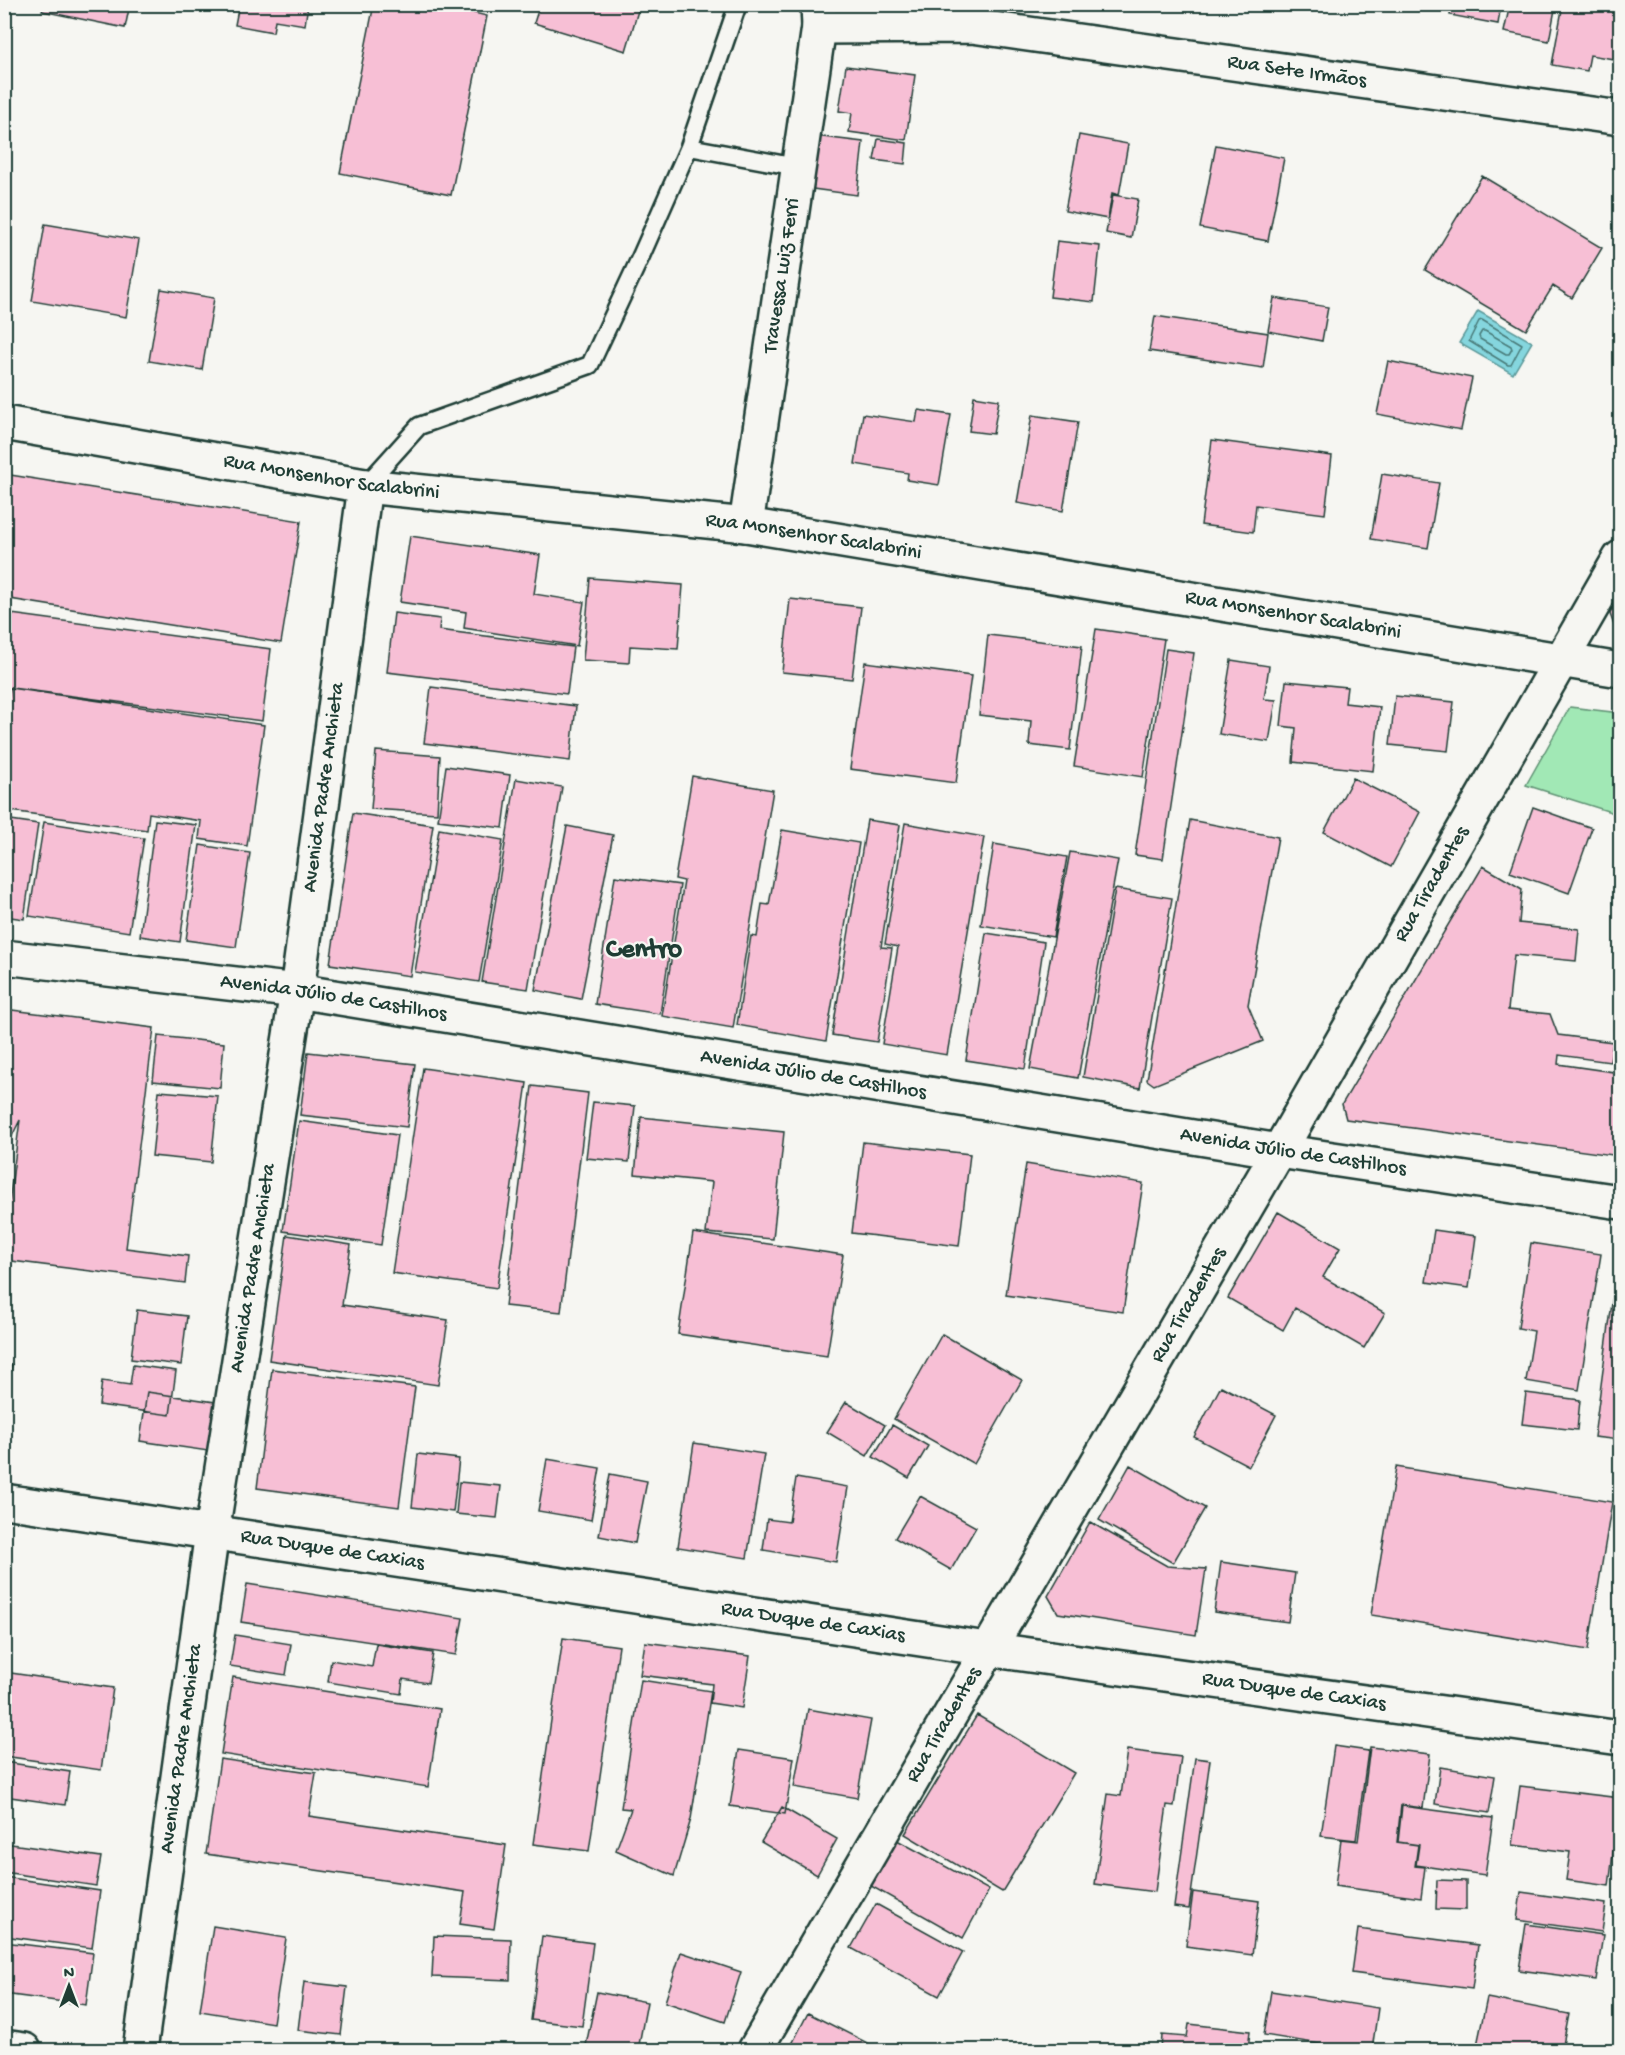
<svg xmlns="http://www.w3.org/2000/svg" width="1625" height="2055" font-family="'Gochi Hand',sans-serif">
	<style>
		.green { fill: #a1e8b5; stroke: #609274; stroke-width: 1.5 }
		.water { fill: #85d6de; stroke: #5c999a; stroke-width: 1.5 }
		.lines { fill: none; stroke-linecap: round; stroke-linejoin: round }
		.shore { stroke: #487a78; stroke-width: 1.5 }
		.building { fill: #f7bfd5; stroke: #1f3d34; stroke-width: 1.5 }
		.lane-casing { stroke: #1f3d34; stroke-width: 21 }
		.street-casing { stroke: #1f3d34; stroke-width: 38 }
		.secondary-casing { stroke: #1f3d34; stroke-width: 38 }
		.lane { stroke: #f6f6f2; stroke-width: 16 }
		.street { stroke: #f6f6f2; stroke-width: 33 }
		.secondary { stroke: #f6f6f2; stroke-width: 33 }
		.labels { text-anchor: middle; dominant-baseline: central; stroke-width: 4.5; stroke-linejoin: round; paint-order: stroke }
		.street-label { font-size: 21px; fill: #1f3d34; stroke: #f6f6f2 }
		.district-label { font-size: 27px; font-weight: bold; fill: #1f3d34; stroke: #f6f6f2 }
	</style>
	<rect width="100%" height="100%" fill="#f6f6f2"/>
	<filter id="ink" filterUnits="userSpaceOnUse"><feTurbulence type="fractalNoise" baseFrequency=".0167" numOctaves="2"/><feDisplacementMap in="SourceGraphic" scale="12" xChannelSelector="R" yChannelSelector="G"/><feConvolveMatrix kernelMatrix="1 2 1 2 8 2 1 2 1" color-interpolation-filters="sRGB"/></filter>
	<g filter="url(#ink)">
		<path class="green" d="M1570 707 1620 713V815L1526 785Z"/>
		<path class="water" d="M1478 311 1532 342 1513 374 1459 343Z"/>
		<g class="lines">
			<path class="shore" d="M1482 320 1522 344 1511 365H1508L1469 341 1479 321Z
				M1482 331H1485L1511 346 1512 349 1509 354H1506L1480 339 1479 336Z"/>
		</g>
		<path class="building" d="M4 4H8L4 32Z
			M44 4H130L125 28 42 11Z
			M239 4H308L305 25 275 20 273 32 235 25Z
			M374 4H475L474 13 487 16 451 195 340 173Z
			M540 4H640L626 51 534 23Z
			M1452 4H1501L1498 24 1450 15Z
			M1510 4H1556L1549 41 1504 32Z
			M1563 4H1620V60L1590 55 1587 71 1552 65Z
			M846 66 915 75 906 140 849 132 852 113 839 111Z
			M806 135 863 142 857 195 798 187Z
			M1079 135 1128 144 1119 195 1112 193 1108 219 1065 211Z
			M878 139 907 143 905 164 874 160Z
			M1216 145 1284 158 1268 241 1200 228Z
			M1482 176 1602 248 1572 298 1553 286 1526 330 1425 270Z
			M1113 195 1138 199 1131 238 1106 233Z
			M45 224 139 240 126 317 32 301Z
			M1057 241 1100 246 1094 302 1050 297Z
			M161 289 214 298 202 370 149 361Z
			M1274 298 1328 307 1322 341 1268 331Z
			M1155 316 1268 333 1263 368 1149 351Z
			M1388 361 1472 378 1461 430 1377 414Z
			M974 396 999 400 993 434 969 431Z
			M918 410 951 415 939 485 907 480 908 473 855 464 863 414 916 422Z
			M1032 415 1078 422 1063 511 1017 503Z
			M1212 440 1332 456 1325 514 1256 505 1253 532 1201 525Z
			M4 474 301 521 281 643 4 598Z
			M1382 474 1439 483 1428 548 1371 539Z
			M410 536 540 555 534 594 584 602 577 646 464 628 466 612 400 602Z
			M590 578 683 585 678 649 630 646 629 663 583 660Z
			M1620 595V626L1614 625 1610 614Z
			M790 599 861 607 852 679 782 672Z
			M4 613 271 649 262 721 4 687Z
			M394 613 440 619 439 630 573 647 567 694 387 672Z
			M1096 629 1164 639 1143 777 1074 766Z
			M988 635 1082 646 1070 750 1029 745 1031 721 979 715Z
			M1166 649 1194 653 1163 859 1135 855Z
			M1231 660 1269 666 1264 699 1276 700 1269 742 1219 734Z
			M865 662 971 676 956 783 850 769Z
			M1286 681 1347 687 1345 703 1380 707 1373 771 1293 762 1296 728 1281 726Z
			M431 687 576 706 570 761 424 743Z
			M10 688 264 725 247 846 199 839 201 821 149 813 147 830 4 810V726Z
			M1395 696 1454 702 1448 751 1390 745Z
			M376 751 440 756 437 813 371 809Z
			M446 766 510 775 503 828 438 820Z
			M692 776 773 790 733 1028 662 1016 684 881 675 879Z
			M1353 778 1420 812 1391 867 1324 832Z
			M516 779 562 787 528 989 482 982Z
			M1533 807 1592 828 1569 893 1510 872Z
			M353 813 433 825 410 976 330 964Z
			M4 819 38 824 24 919 4 916Z
			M155 820 196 825 180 942 140 936Z
			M867 820 900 825 881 947 892 948 877 1042 832 1035Z
			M1190 820 1278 837 1248 1005 1263 1041 1154 1085 1147 1080Z
			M44 822 144 838 129 932 29 916Z
			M905 823 984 837 947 1055 882 1044 898 947 885 944Z
			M567 826 613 835 581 999 535 990Z
			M439 829 503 840 479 982 415 972Z
			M782 830 859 843 826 1041 737 1025 751 936 757 937 762 904 769 905Z
			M994 844 1067 857 1053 937 981 925Z
			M200 845 250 853 236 947 186 940Z
			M1070 852 1118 860 1078 1078 1030 1069Z
			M1483 866 1522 889 1519 923 1579 929 1576 961 1514 955 1508 1010 1550 1014 1558 1035 1613 1042 1610 1062 1559 1055 1558 1064 1620 1073V1156L1346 1119 1342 1104Z
			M615 876 680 885 660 1014 595 1004Z
			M1115 889 1172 898 1140 1088 1083 1077Z
			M986 933 1044 942 1025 1069 966 1060Z
			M4 1009 154 1028 126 1248 188 1256 185 1283 4 1260V1241L20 1120 4 1152Z
			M158 1036 224 1043 220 1088 153 1081Z
			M308 1052 415 1064 407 1127 300 1115Z
			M423 1068 527 1083 497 1288 392 1273Z
			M532 1086 588 1093 561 1312 505 1306Z
			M159 1091 218 1096 211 1162 152 1156Z
			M593 1102 635 1106 629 1162 586 1158Z
			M641 1117 784 1132 773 1239 706 1233 712 1182 635 1174Z
			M299 1121 397 1135 381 1245 283 1231Z
			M863 1142 970 1154 959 1246 852 1233Z
			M1026 1164 1143 1183 1123 1312 1006 1295Z
			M1278 1212 1340 1248 1323 1277 1385 1313 1364 1348 1295 1308 1283 1330 1228 1298Z
			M1434 1230 1476 1236 1469 1288 1426 1282Z
			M693 1233 843 1255 827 1356 678 1334Z
			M287 1235 351 1245 342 1305 448 1320 438 1385 269 1360Z
			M1531 1243 1601 1254 1579 1390 1526 1381 1534 1331 1518 1328Z
			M1619 1251H1620V1440L1594 1437Z
			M4 1286H9L6 1315H4Z
			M137 1310 187 1316 181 1365 131 1359Z
			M942 1334 1022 1380 974 1464 894 1419Z
			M4 1364 12 1365 4 1401Z
			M133 1365 176 1371 170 1415 99 1405 102 1381 130 1385Z
			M272 1369 415 1387 399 1507 257 1488Z
			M1221 1386 1276 1415 1249 1466 1194 1437Z
			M147 1392 215 1402 208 1451 140 1441Z
			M1526 1393 1580 1400 1577 1430 1522 1424Z
			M846 1402 885 1425 867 1456 827 1432Z
			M892 1425 928 1446 909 1478 873 1457Z
			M694 1443 764 1454 747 1558 678 1547Z
			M418 1454 459 1459 453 1512 412 1507Z
			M547 1459 600 1468 591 1520 538 1511Z
			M1130 1465 1205 1508 1173 1563 1099 1520Z
			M1396 1467 1612 1502 1588 1650 1371 1615Z
			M610 1474 647 1481 635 1543 599 1536Z
			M796 1478 848 1487 836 1562 763 1550 767 1519 789 1522Z
			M459 1482 501 1486 497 1518 456 1514Z
			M920 1496 976 1527 951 1570 895 1538Z
			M1090 1522 1167 1566 1206 1569 1196 1635 1058 1613 1048 1596Z
			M1221 1562 1295 1573 1288 1622 1214 1612Z
			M247 1584 463 1618 456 1655 241 1622Z
			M235 1635 291 1644 286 1675 230 1666Z
			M563 1638 619 1646 589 1851 533 1844Z
			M645 1642 750 1656 742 1708 710 1703 712 1684 640 1675Z
			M376 1644 433 1653 428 1683 403 1679 401 1694 328 1682 331 1660 372 1667Z
			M4 1672 113 1688 101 1770 4 1756Z
			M233 1677 440 1709 428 1787 221 1754Z
			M641 1680 711 1691 691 1819 674 1876 616 1850 631 1809 621 1808Z
			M808 1709 871 1720 857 1798 794 1787Z
			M977 1715 1074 1773 1002 1892 905 1834Z
			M1334 1746 1368 1751 1356 1840 1321 1836Z
			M1370 1747 1430 1754 1423 1808 1401 1805 1397 1842 1418 1845 1415 1866 1425 1867 1421 1898 1335 1886 1341 1839 1358 1841Z
			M739 1750 794 1758 785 1814 730 1806Z
			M1127 1750 1181 1757 1174 1806 1167 1805 1155 1892 1095 1884 1108 1794 1121 1796Z
			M1195 1758 1210 1760 1189 1909 1174 1907Z
			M220 1759 316 1773 309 1816 506 1845 494 1929 460 1924 465 1892 206 1854Z
			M4 1762 70 1772 65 1805 4 1796Z
			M1440 1767 1495 1776 1489 1813 1435 1804Z
			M1520 1786 1620 1798 1609 1886 1566 1880 1570 1852 1512 1845Z
			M1402 1806 1493 1818 1485 1875 1416 1865 1419 1845 1398 1842Z
			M782 1807 837 1839 817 1875 761 1842Z
			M897 1840 989 1890 963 1938 871 1886Z
			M4 1843 101 1857 96 1886 4 1872Z
			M4 1877 100 1891 92 1948 4 1936 8 1894 4 1893Z
			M1437 1880 1466 1881V1910L1436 1909Z
			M1193 1892 1259 1901 1252 1955 1186 1946Z
			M1521 1892 1606 1904 1602 1932 1517 1920Z
			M876 1904 963 1952 939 1996 851 1948Z
			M1526 1924 1603 1935 1596 1980 1519 1970Z
			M213 1926 286 1938 273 2023 200 2011Z
			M1358 1929 1478 1945 1472 1989 1352 1973Z
			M434 1936 511 1939 510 1980 432 1977Z
			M542 1936 593 1943 582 2026 531 2020Z
			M4 1942 93 1953 86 2005 4 1994Z
			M681 1952 741 1972 725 2022 665 2002Z
			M304 1982 347 1987 341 2035 298 2030Z
			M1271 1991 1378 2008 1372 2050H1356L1264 2035Z
			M597 1992 647 2002 638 2050H585Z
			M1487 1998 1569 2014 1562 2050H1476Z
			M808 2013 881 2050H789Z
			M1189 2024 1250 2031 1248 2050H1161L1162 2035 1187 2037Z"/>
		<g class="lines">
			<defs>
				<path id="lane" d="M689 147 797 167
					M365 486 419 426 590 365 641 256 689 147 738 4"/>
				<g id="street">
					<path id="s1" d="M818 4 819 27 972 26 1620 118"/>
					<path id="s2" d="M746 525 819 27"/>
					<path id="s3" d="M4 1501 987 1649 1620 1738"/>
					<path d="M4 2047 24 2050"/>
				</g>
				<g id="secondary">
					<path id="s4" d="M4 423 365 486 746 525 1620 670"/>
					<path id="s5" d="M4 957 297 991 1279 1151 1620 1202"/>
					<path id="s6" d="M140 2050 212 1532 297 991 365 486"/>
					<path id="s7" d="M755 2050 1279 1151 1620 558"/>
				</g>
			</defs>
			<use href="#lane" class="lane-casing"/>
			<use href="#street" class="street-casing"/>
			<use href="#secondary" class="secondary-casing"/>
			<use href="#lane" class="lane"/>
			<use href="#street" class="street"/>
			<use href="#secondary" class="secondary"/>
		</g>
	</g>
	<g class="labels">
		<g class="street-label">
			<text stroke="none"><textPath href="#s1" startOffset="504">Rua Sete Irmãos</textPath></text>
			<text stroke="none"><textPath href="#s2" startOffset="252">Travessa Luiz Ferri</textPath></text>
			<text stroke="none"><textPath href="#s4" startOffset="332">Rua Monsenhor Scalabrini</textPath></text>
			<text stroke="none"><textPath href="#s4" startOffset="818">Rua Monsenhor Scalabrini</textPath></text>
			<text stroke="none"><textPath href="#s4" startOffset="1304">Rua Monsenhor Scalabrini</textPath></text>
			<text stroke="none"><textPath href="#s6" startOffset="1276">Avenida Padre Anchieta</textPath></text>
			<text stroke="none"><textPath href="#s7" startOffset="1348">Rua Tiradentes</textPath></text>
			<text stroke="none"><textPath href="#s5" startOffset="332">Avenida Júlio de Castilhos</textPath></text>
			<text stroke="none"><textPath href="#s5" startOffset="818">Avenida Júlio de Castilhos</textPath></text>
			<text stroke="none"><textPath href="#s5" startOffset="1304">Avenida Júlio de Castilhos</textPath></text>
			<text stroke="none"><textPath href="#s6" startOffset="790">Avenida Padre Anchieta</textPath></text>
			<text stroke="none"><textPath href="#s7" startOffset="862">Rua Tiradentes</textPath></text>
			<text stroke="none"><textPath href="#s3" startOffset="332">Rua Duque de Caxias</textPath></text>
			<text stroke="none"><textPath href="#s3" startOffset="818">Rua Duque de Caxias</textPath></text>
			<text stroke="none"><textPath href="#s3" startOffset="1304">Rua Duque de Caxias</textPath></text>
			<text stroke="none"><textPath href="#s7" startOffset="376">Rua Tiradentes</textPath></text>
			<text stroke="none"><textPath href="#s6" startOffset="304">Avenida Padre Anchieta</textPath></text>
		</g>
		<g class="district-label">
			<text x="644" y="951">Centro</text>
		</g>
	</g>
	<rect width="1625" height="2055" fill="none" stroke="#f6f6f2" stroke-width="24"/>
	<rect x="12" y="12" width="1601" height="2031" fill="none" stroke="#1f3d34" stroke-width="2" filter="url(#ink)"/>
	<g transform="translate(69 1986)" stroke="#f6f6f2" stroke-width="4.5" paint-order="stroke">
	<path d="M0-4.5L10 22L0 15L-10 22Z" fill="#1f3d34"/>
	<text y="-9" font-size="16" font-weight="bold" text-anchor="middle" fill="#1f3d34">N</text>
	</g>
</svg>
